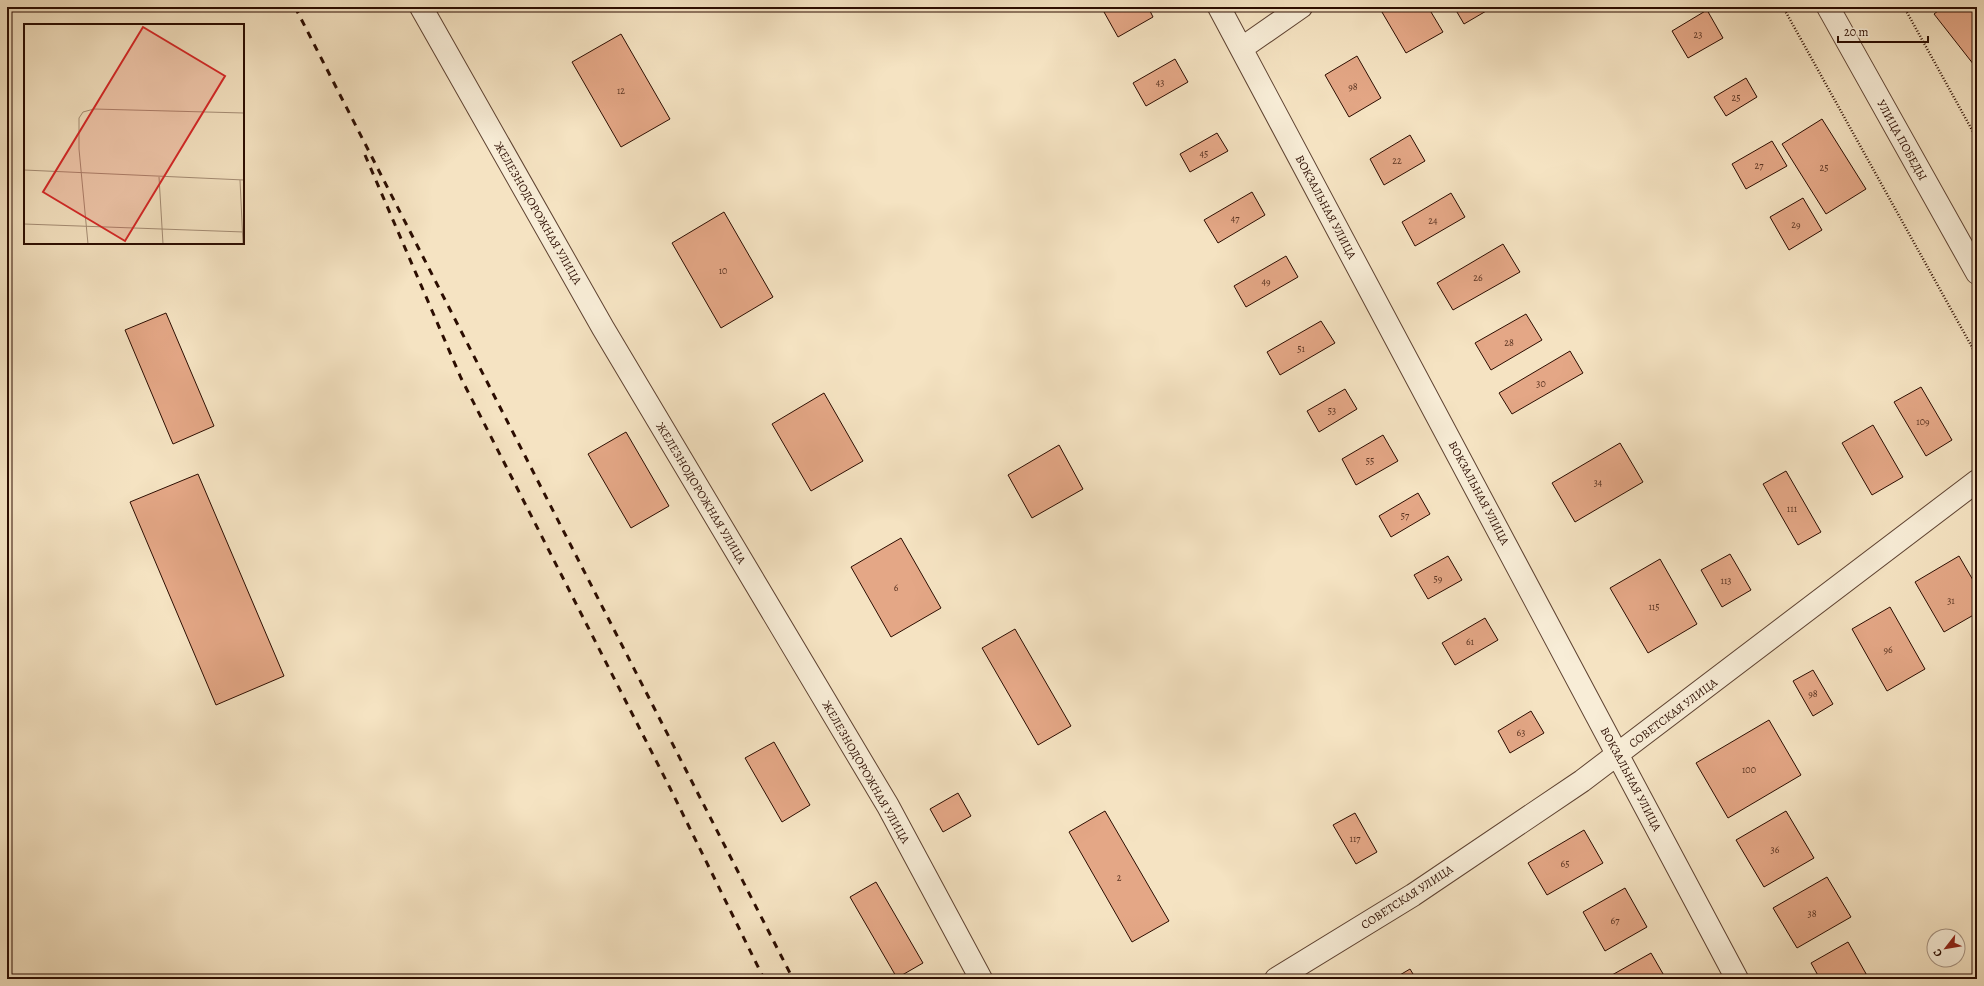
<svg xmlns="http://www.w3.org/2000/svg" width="1984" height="986" font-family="Alegreya,serif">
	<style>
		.building { fill: #e4a786; stroke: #2c0d01 }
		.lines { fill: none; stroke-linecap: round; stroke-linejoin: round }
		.minor-casing { stroke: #5e4231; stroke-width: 24 }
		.path { stroke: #2c0d01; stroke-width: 2.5; stroke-dasharray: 1 2; stroke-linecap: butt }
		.minor { stroke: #f8edd7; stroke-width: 22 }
		.rail { stroke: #2c0d01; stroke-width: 3; stroke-dasharray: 7 7; stroke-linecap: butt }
		.labels { text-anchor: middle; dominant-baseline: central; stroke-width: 3; stroke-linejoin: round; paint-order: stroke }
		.number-label { font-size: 10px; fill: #5a3422 }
		.street-label { font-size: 12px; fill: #2c0d01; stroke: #f8edd7 }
		.inset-road { fill: none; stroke: #a58d75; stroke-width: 1 }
		.view { fill: #d62828; fill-opacity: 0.15; stroke: #d62828; stroke-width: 2 }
		.inset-edge { fill: none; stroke: #2c0d01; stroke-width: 2 }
	</style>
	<rect width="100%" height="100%" fill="#f5e3c2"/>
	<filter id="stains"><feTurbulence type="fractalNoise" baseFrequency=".005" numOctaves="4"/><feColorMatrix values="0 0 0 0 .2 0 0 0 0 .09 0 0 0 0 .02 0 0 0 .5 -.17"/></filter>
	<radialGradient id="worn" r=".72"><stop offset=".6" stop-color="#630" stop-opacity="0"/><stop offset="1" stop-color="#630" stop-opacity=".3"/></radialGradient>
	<path class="building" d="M1113 7H1148L1153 17 1118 37 1104 12Z
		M1379 7H1428L1443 32 1406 53Z
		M1454 7H1493L1464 24Z
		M1943 7H1970L1977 16V62L1974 65 1934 14Z
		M1707 10 1723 38 1688 58 1672 31Z
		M621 34 670 119 621 147 572 62Z
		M1357 56 1381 98 1349 117 1325 75Z
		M1175 59 1188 82 1146 106 1133 83Z
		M1746 78 1757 97 1726 116 1714 97Z
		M1822 119 1866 189 1826 214 1782 144Z
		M1217 133 1228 151 1190 172 1180 154Z
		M1410 135 1425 161 1384 185 1370 159Z
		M1772 141 1787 166 1746 189 1732 164Z
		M1252 192 1265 215 1218 243 1204 220Z
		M1451 193 1465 217 1415 246 1402 222Z
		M1803 198 1822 230 1789 250 1770 217Z
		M724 212 773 297 721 328 672 243Z
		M1503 244 1520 272 1453 310 1437 283Z
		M1286 256 1298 277 1246 307 1234 286Z
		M166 313 214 426 173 444 125 330Z
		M1526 314 1542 340 1491 370 1475 343Z
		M1321 321 1335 343 1280 375 1267 352Z
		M1570 351 1583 373 1512 414 1499 393Z
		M1921 387 1952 440 1926 456 1894 402Z
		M1345 389 1357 409 1319 432 1307 411Z
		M824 393 863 461 811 491 772 424Z
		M1873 425 1903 477 1872 495 1842 443Z
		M626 432 669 506 631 528 588 454Z
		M1383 435 1398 461 1356 485 1342 459Z
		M1620 443 1643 482 1575 522 1552 483Z
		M1059 445 1083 489 1032 518 1008 475Z
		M1786 471 1821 532 1798 545 1763 484Z
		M198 474 284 676 216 705 130 502Z
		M1418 493 1430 514 1391 537 1379 516Z
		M901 538 941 608 891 637 851 567Z
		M1730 554 1751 590 1722 607 1701 570Z
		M1448 556 1462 580 1428 599 1414 575Z
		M1959 556 1977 587V613L1944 632 1915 582Z
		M1660 559 1697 624 1648 653 1610 588Z
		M1890 607 1925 669 1887 691 1852 629Z
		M1485 618 1498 640 1455 665 1442 643Z
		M1015 629 1071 726 1038 745 982 648Z
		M1813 670 1833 704 1813 716 1793 681Z
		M1531 711 1544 733 1510 753 1498 731Z
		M1769 720 1801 775 1728 818 1696 763Z
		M774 742 810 805 782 822 745 758Z
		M958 793 971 816 943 832 930 809Z
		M1105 811 1169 921 1132 942 1069 832Z
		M1786 811 1814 858 1764 887 1736 840Z
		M1355 813 1377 852 1356 864 1333 825Z
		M1584 830 1603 863 1547 895 1528 863Z
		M1827 877 1851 917 1797 948 1773 908Z
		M876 882 923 963 897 978 850 897Z
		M1625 888 1647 927 1605 951 1583 912Z
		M1848 942 1869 979H1820L1811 963Z
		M1651 953 1666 979H1614L1612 975Z
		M1410 969 1416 979H1393Z"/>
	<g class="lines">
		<defs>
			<path id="minor" d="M421 7 603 328 888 806 981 979
				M1219 7 1737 979
				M1828 7 1977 273
				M1242 48 1301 7
				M1276 979 1413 895 1582 781 1977 481"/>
		</defs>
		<use href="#minor" class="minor-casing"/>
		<path class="path" d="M1783 7 1977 356
			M1904 7 1977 139"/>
		<use href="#minor" class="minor"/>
		<path class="rail" d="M295 7 793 979
			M365 155 461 378 670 788 764 979"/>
	</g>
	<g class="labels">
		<g class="number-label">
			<text x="1698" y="34">23</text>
			<text x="1160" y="82">43</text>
			<text x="1353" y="86">98</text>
			<text x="621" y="90">12</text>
			<text x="1736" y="97">25</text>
			<text x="1204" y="153">45</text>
			<text x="1397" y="160">22</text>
			<text x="1759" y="165">27</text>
			<text x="1824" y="167">25</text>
			<text x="1235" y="218">47</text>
			<text x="1433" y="220">24</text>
			<text x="1796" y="224">29</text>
			<text x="723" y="270">10</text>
			<text x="1478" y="277">26</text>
			<text x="1266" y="281">49</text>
			<text x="1509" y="342">28</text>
			<text x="1301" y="348">51</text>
			<text x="1541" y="383">30</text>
			<text x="1332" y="410">53</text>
			<text x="1923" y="421">109</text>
			<text x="1370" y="460">55</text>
			<text x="1598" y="482">34</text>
			<text x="1792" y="508">111</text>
			<text x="1405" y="515">57</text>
			<text x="1438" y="578">59</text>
			<text x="1726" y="580">113</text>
			<text x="896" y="587">6</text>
			<text x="1951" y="600">31</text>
			<text x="1654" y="606">115</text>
			<text x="1470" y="641">61</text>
			<text x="1888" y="649">96</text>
			<text x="1813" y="693">98</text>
			<text x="1521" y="732">63</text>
			<text x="1749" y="769">100</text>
			<text x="1355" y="838">117</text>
			<text x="1775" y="849">36</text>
			<text x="1565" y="863">65</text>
			<text x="1119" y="877">2</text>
			<text x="1812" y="913">38</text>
			<text x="1615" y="920">67</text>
		</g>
		<g class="street-label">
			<text transform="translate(1902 140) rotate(61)">УЛИЦА ПОБЕДЫ</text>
			<text transform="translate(1326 207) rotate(62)">ВОКЗАЛЬНАЯ УЛИЦА</text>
			<text transform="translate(538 213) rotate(60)">ЖЕЛЕЗНОДОРОЖНАЯ УЛИЦА</text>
			<text transform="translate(701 493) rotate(59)">ЖЕЛЕЗНОДОРОЖНАЯ УЛИЦА</text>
			<text transform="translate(1479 493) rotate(62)">ВОКЗАЛЬНАЯ УЛИЦА</text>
			<text transform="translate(1673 713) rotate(-37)">СОВЕТСКАЯ УЛИЦА</text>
			<text transform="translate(866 772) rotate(60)">ЖЕЛЕЗНОДОРОЖНАЯ УЛИЦА</text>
			<text transform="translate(1631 779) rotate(62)">ВОКЗАЛЬНАЯ УЛИЦА</text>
			<text transform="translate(1407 897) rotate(-33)">СОВЕТСКАЯ УЛИЦА</text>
		</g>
	</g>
	<g transform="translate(24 24)">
		<rect width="220" height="220" fill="#f5e3c2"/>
		<path class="inset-road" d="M0 146 220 156M135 153 139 220M216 156 219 220M0 200 220 208M64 220 55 125V94L59 88 70 85 220 89"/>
		<path class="view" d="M119 3 201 52 101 217 19 168Z"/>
		<rect width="220" height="220" class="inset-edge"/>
	</g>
	<rect width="1984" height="986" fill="none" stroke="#f5e3c2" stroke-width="24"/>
	<rect x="8" y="8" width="1968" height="970" fill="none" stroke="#2c0d01" stroke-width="2"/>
	<rect x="12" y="12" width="1960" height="962" fill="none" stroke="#2c0d01"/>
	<g transform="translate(1946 948) rotate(239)"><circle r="19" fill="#f8edd7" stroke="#a69381"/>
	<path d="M0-3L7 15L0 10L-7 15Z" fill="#8f2418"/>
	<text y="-6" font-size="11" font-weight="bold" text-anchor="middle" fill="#2c0d01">С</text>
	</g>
	<path d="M1838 36v6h90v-6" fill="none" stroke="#2c0d01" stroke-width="2"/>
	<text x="1844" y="36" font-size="12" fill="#2c0d01" stroke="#f8edd7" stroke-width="3" paint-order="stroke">20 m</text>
	<rect width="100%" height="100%" filter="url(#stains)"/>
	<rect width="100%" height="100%" fill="url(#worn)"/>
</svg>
